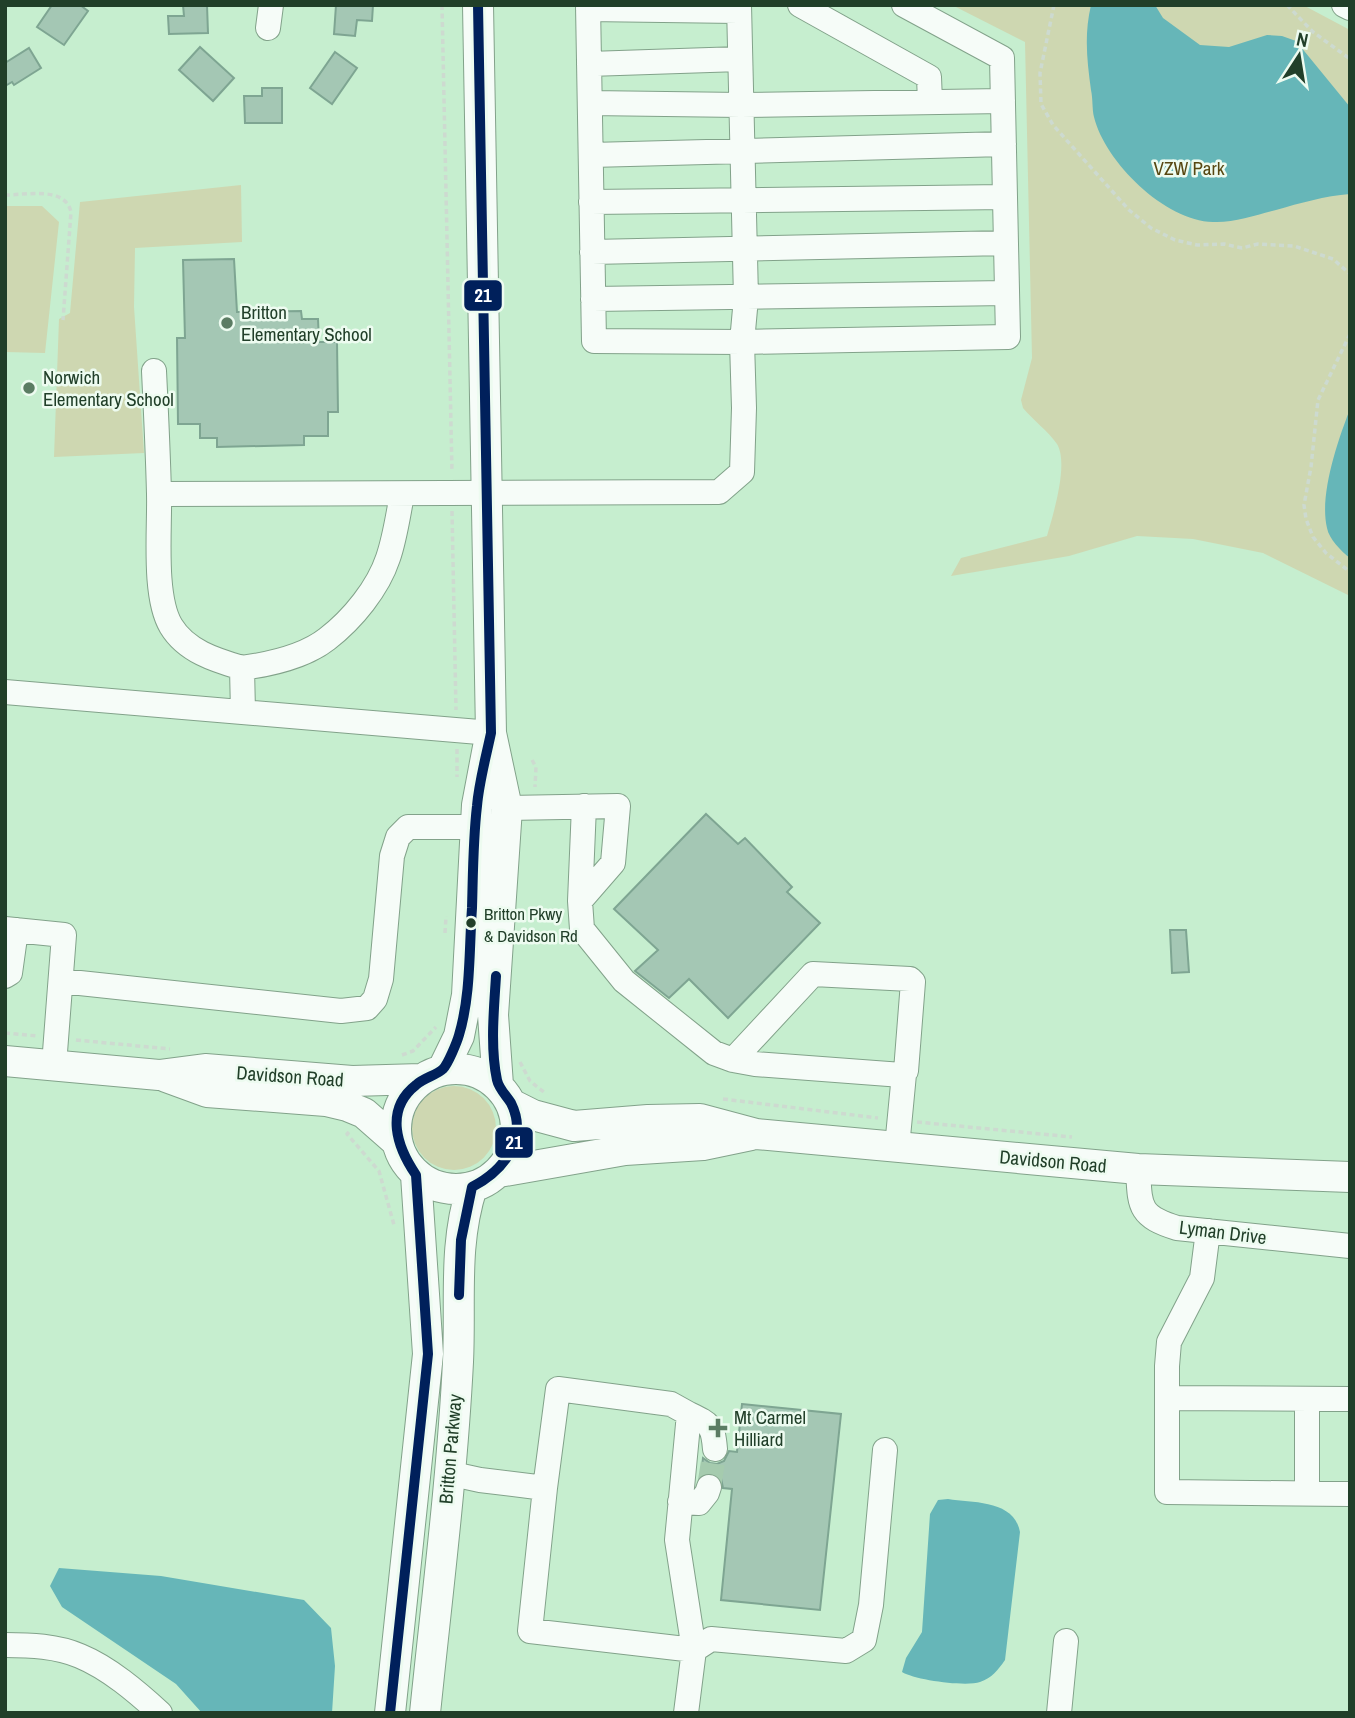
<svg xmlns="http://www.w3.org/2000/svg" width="1355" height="1718" font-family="'Archivo Narrow',sans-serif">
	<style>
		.green { fill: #ced7b1 }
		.water { fill: #66b6b8 }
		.building { fill: #a4c7b4; stroke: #7ea592; stroke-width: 2 }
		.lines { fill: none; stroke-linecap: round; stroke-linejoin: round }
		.minor-tunnel { stroke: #a5cbae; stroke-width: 24; stroke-dasharray: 24 12; stroke-linecap: butt }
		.minor-casing { stroke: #82a28a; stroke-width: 26 }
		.major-casing { stroke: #82a28a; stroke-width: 32 }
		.path { stroke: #cddad0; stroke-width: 3.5; stroke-dasharray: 5 3.5; stroke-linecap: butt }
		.minor { stroke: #f6fcf8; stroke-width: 24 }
		.major { stroke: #f6fcf8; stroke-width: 30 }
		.bus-1-casing { stroke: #edfbf0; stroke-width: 16 }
		.bus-1 { stroke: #00205b; stroke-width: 10 }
		.poi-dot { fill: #5b7c63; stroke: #edfbf0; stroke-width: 2.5 }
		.bus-dot { fill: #213f29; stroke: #edfbf0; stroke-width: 2.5 }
		.labels { text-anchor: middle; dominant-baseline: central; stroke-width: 5; stroke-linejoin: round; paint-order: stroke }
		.bus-label { font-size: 17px; fill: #213f29; stroke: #edfbf0; text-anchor: start }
		.park-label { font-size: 19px; fill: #584812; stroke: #edfbf0 }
		.poi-label { font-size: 19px; fill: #213f29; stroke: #edfbf0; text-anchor: start }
		.street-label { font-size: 19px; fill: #213f29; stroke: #edfbf0 }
		.line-badge { stroke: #edfbf0; stroke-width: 2.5 }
		.badge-label { font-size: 19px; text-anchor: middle; font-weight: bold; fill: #fff }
	</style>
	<rect width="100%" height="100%" fill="#c6eecf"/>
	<path class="green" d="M952 5H1303L1350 30V596L1263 553 1193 539 1137 536 1069 556 951 576 961 558 1047 536C1053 515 1069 464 1057 444 1048 431 1033 420 1023 408L1021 400 1032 358 1025 42Z
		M241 185 242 242 135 248 134 307 144 453 54 457 59 319 70 313 80 202Z
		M5 206H42L59 222 45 353 5 352Z
		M412 1128a42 42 0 1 1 84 0a42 42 0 1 1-84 0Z"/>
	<path class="water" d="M1091 5H1155L1163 18 1200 45 1229 47 1267 35 1282 36 1296 41 1350 107V194C1325 196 1300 203 1276 210 1256 215 1234 223 1213 222 1165 221 1105 162 1094 117 1092 109 1093 99 1091 90 1087 60 1084 35 1091 5Z
		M1350 409V558C1341 551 1329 539 1327 528 1319 495 1338 440 1350 409Z
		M948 1499C974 1503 1014 1500 1020 1532L1005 1660C998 1670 992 1678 980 1682 966 1687 915 1680 902 1672L906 1658 922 1632 930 1514 938 1500Z
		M59 1568 161 1576 304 1600 331 1628 335 1666 332 1713H202L176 1684 62 1607 50 1586Z"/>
	<path class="building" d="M52 5H80L88 11 64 45 37 27Z
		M183 5H207L208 33 169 34 168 16H184Z
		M336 5H373L372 21 357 20 355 36 334 34Z
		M200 47 234 78 213 101 179 70Z
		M29 48 41 68 14 85 12 82 5 86V63Z
		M335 52 357 68 332 104 310 88Z
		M262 88H282V123H245L244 96H262Z
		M234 259 237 312 301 311 302 319H318L319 342H337L338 412H328V436H304V445L217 447V438H200V424H178L177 338H185L183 260Z
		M706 814 738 844 745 838 792 887 787 892 820 923 728 1018 689 979 669 998 635 971 658 950 614 909Z
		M1170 930H1186L1189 972 1172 973Z
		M742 1404 841 1414 820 1610 721 1600 732 1489 723 1488 721 1478 714 1473 701 1475 703 1458 710 1463 717 1464 724 1461 729 1451 737 1452Z"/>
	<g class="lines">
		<path class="minor-tunnel" d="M709 1487 715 1449"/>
		<defs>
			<path id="minor" d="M588 5 594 341 742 342 746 298 739 5
				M800 5 929 77 930 102
				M1344 5 1350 8
				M588 9 738 11
				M268 28 271 5
				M589 64 740 59
				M590 103 741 105 1003 101
				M591 155 1004 144
				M591 202 1005 197
				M592 252 1006 243
				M593 299 1007 293
				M154 371C156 412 158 453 159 494 160 528 153 596 171 626 186 651 215 660 242 668L243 712
				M159 494 719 492 742 472 744 408 742 342 1008 337 1002 58 904 5
				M242 668C271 664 304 657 327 639 353 619 378 588 388 558 395 538 398 515 402 495
				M5 692 491 733
				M507 808 618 806 613 863 580 901 582 929 624 981 714 1053 733 1060 755 1064 902 1075 906 1071 913 982 910 979 813 974 733 1060
				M580 901 584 806
				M5 929 64 935 54 1065
				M5 976 10 973 16 930
				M61 981 341 1011 367 1008 375 999 381 979 392 856 398 837 408 827H476
				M897 1147 904 1074
				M1138 1169C1140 1206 1138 1216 1177 1228L1350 1246
				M1208 1231 1202 1278 1169 1342 1167 1366V1492L1350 1494
				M1167 1398 1350 1399
				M689 1414C710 1424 713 1425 715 1449
				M448 1473 480 1480 545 1488 530 1631 694 1650 711 1639 846 1651 864 1640 871 1605 885 1450
				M545 1488 558 1389 671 1404 689 1414 677 1540 694 1650 686 1713
				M1307 1493V1399
				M680 1502 699 1503 707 1493 709 1487
				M5 1645C30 1645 57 1646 80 1656 109 1668 137 1692 160 1713
				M1059 1713 1066 1641"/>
			<path id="major" d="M478 5 491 733 507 808 493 1015 498 1085
				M5 1061 159 1075 205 1069 352 1081 421 1079
				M396 1129a60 60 0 1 1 120 0a60 60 0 1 1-120 0Z
				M443 1069 459 1036 467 995 477 805 488 747
				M166 1077 207 1092 326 1101 347 1106 364 1113 397 1142
				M511 1104 533 1115 574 1126 648 1120 700 1119 756 1134 1138 1169 1350 1177
				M499 1172 625 1150 703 1145 751 1135
				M390 1713 428 1354 416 1175
				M425 1713C437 1596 452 1479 458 1362 461 1301 453 1246 472 1187"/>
		</defs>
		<use href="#minor" class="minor-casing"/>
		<use href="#major" class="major-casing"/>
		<path class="path" d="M442 5 452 472
			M1054 5 1040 73 1041 104 1053 125 1129 210 1151 228 1175 240 1197 245 1224 244 1242 248 1258 244 1294 246 1333 259 1350 274
			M1287 5 1313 32 1350 59
			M5 195C27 195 65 186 71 212L63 320
			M1350 334 1318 400 1311 467 1304 505 1306 519 1313 537 1326 553 1350 572
			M452 511 456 710
			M457 749V777
			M532 760 536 767 535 787
			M445 933 446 916
			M5 1033 37 1036
			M76 1040 170 1049
			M402 1055 413 1051 436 1027
			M520 1062 530 1081 545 1093
			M723 1099 878 1118
			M917 1122 1072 1137
			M349 1132 347 1134 379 1171 394 1225"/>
		<use href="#minor" class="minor"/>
		<use href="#major" class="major"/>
		<defs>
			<path id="bus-1" d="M459 1295 461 1240 472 1187C503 1171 529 1139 511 1103 506 1095 499 1089 497 1080 490 1047 494 1009 496 976
				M390 1713 428 1354 416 1175C397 1147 384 1110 416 1085 423 1078 437 1075 443 1069 448 1064 457 1042 459 1035 471 995 469 949 472 908 473 874 473 840 477 806 479 782 486 757 491 733L478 5"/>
		</defs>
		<use href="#bus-1" class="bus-1-casing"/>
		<use href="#bus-1" class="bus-1"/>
	</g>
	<g class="poi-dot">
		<circle cx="227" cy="323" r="7"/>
		<circle cx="29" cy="388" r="7"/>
		<path d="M714.5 1417.5h7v7h7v7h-7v7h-7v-7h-7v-7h7z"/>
	</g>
	<circle class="bus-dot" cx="471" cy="923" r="6"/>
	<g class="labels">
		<g class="bus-label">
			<text x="484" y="913">Britton Pkwy<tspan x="484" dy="22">&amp; Davidson Rd</tspan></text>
		</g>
		<g class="park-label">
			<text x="1189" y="168">VZW Park</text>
		</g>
		<g class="poi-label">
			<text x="241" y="312">Britton<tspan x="241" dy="22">Elementary School</tspan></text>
			<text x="43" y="377">Norwich<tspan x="43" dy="22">Elementary School</tspan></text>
			<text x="734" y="1417">Mt Carmel<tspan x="734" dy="22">Hilliard</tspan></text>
		</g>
		<g class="street-label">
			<text transform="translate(290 1076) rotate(4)">Davidson Road</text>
			<text transform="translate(1053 1161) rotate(5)">Davidson Road</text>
			<text transform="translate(1223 1232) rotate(7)">Lyman Drive</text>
			<text transform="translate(450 1449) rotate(-85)">Britton Parkway</text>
		</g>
	</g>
	<g class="line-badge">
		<rect x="463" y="279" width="40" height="33" rx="7" fill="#00205b"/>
		<rect x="494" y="1126" width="40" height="33" rx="7" fill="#00205b"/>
	</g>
	<g class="badge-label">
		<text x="483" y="302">21</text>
		<text x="514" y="1149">21</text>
	</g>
	<rect width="1355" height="1718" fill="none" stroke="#213f29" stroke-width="14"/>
	<g transform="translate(1299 56) rotate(12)" stroke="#edfbf0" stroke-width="5" paint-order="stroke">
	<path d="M0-5L12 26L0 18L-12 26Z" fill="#213f29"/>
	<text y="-10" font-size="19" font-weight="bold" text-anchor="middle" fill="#213f29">N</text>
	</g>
</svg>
